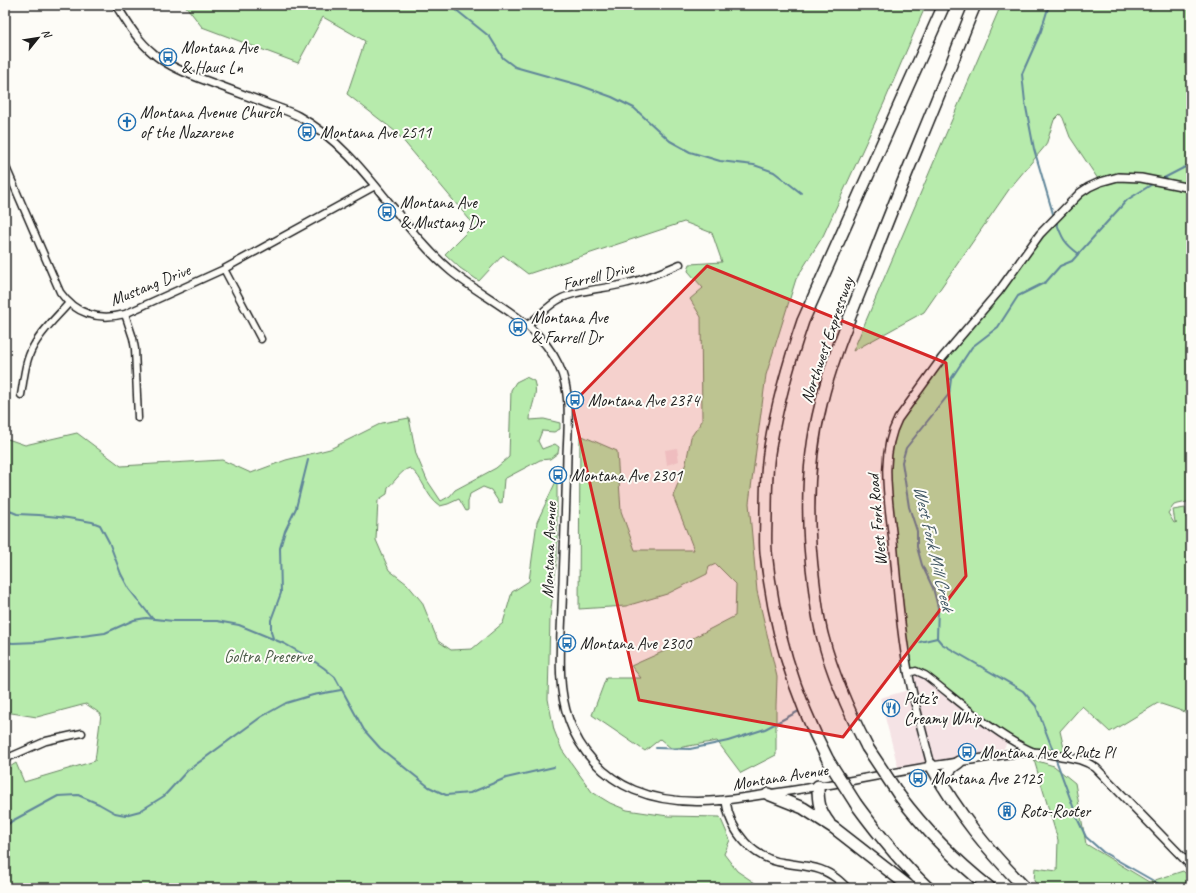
<svg xmlns="http://www.w3.org/2000/svg" width="1196" height="893" font-family="Caveat,sans-serif">
	<style>
		.built { fill: #f5e3e5 }
		.green { fill: #b7ebac; stroke: #6a8464 }
		.lines { fill: none; stroke-linecap: round; stroke-linejoin: round }
		.stream { stroke: #5f8599; stroke-width: 2 }
		.minor-casing { stroke: #1c1c1c; stroke-width: 9 }
		.tertiary-casing { stroke: #1c1c1c; stroke-width: 10 }
		.motorway-casing { stroke: #1c1c1c; stroke-width: 14 }
		.minor { stroke: #fdfcf7; stroke-width: 6 }
		.tertiary { stroke: #fdfcf7; stroke-width: 7 }
		.motorway { stroke: #fdfcf7; stroke-width: 11 }
		.motorway-bridge-casing { stroke: #1c1c1c; stroke-width: 14; stroke-linecap: butt }
		.motorway-bridge { stroke: #fdfcf7; stroke-width: 11 }
		.marked { fill: #d62828; fill-opacity: 0.2; stroke: #d62828; stroke-width: 3; stroke-linejoin: round }
		.labels { text-anchor: middle; dominant-baseline: central; stroke-width: 4; stroke-linejoin: round; paint-order: stroke }
		.poi-label { font-size: 17px; fill: #1c1c1c; stroke: #fdfcf7; text-anchor: start }
		.street-label { font-size: 17px; fill: #1c1c1c; stroke: #fdfcf7 }
		.park-label { font-size: 17px; fill: #4a5a47; stroke: #fdfcf7 }
		.water-label { font-size: 18px; font-style: italic; fill: #435965; stroke: #fdfcf7 }
	</style>
	<rect width="100%" height="100%" fill="#fdfcf7"/>
	<filter id="ink" filterUnits="userSpaceOnUse"><feTurbulence type="fractalNoise" baseFrequency=".025" numOctaves="2"/><feDisplacementMap in="SourceGraphic" scale="8" xChannelSelector="R" yChannelSelector="G"/><feConvolveMatrix kernelMatrix="1 2 1 2 8 2 1 2 1" color-interpolation-filters="sRGB"/></filter>
	<g filter="url(#ink)">
		<path class="built" d="M677 448 679 461 667 465 665 450Z
			M916 671 1009 739 1000 755 899 771 880 698 912 689 908 673Z"/>
		<path class="green" d="M185 5H926L884 103 823 236 796 279 766 375 749 503 757 591 777 677 776 706V755L741 773 717 741 672 749 660 739 645 751 592 715 606 678H641L631 666 689 640 735 616 736 584 716 564 709 567 707 574 667 594 626 606 579 609 580 435 617 451 621 511 635 550H694L673 496 686 463 691 437 702 421 701 317 690 299 703 288 688 271 690 264 722 262 712 233 684 222 528 274 503 255 479 281 460 268 445 254 474 225 396 132 347 94 365 41 323 17 298 63 202 27Z
			M1001 5H1191V501L1174 505 1168 513 1174 523 1177 522H1175L1173 510 1185 508 1186 518 1191 516V714L1158 703 1110 732 1082 706 1060 731 1066 757 1023 747 925 675 908 673 887 458 898 419 1032 246 1080 193 1100 182 1070 137 1063 118 1060 114 1054 120 1046 145 1010 188 924 312 853 351Z
			M526 377 534 381C539 395 530 406 530 420L544 419 560 423V429L554 432 542 431 538 441 542 449 555 444 559 447 558 453 550 459 540 460 504 479 502 503 500 504 491 490 483 487 470 494 468 502V510L466 511 459 499 448 504 440 506C425 496 424 478 410 468 401 470 396 481 388 487L387 494 378 500 376 540 389 570 407 584 422 602 438 641 451 650 472 649 503 623 512 592 529 581 537 522 557 479V558L550 618 548 699 554 730 562 750 592 792 610 803 627 810 668 816 720 817 730 840 724 854 737 871 758 885 793 888H5V770L16 763 24 782 95 761 101 714 86 704 37 717 5 712V438L25 445 77 433 121 466 222 460 251 473 286 460 330 449 382 423 409 418 416 454 427 480 441 501 450 496 455 490 496 468 509 457 511 390 516 382Z
			M1034 760 1054 766 1075 783 1086 844 1149 882 1183 871 1191 878V888H1041L1034 881 1035 868 1057 871 1058 840Z"/>
		<g class="lines">
			<path class="stream" d="M450 5 490 37 503 58 515 67 579 85 612 97 634 108 670 141 690 152 720 161 754 165 774 172 801 193
				M1049 5 1041 31 1022 74 1025 102 1034 149 1054 217
				M1162 179 1191 164
				M1056 221C1062 238 1064 243 1079 254
				M5 509 17 514 39 515 68 518 92 522 100 525 109 542 121 574 129 589 152 618
				M273 638 271 632V620L281 593 280 548 285 531 296 508 308 460
				M5 642 13 643 38 642 105 633 134 620 146 618 173 621H217L239 625 285 644 308 657 324 668 335 677 364 730 380 748 429 787 446 795 470 793 506 778 554 767
				M920 642 937 638
				M656 748 690 749 728 741 765 729 799 711
				M1054 753 1036 706 1023 691 942 644 937 638 938 607 933 588 922 565 917 547V531L909 507 902 462 906 448 949 394 951 379 972 347 998 327 1018 296 1046 282 1060 266 1072 261 1127 200 1154 183
				M1055 757 1078 820 1086 837 1103 852 1166 888
				M5 827 12 821 58 796 78 795 99 804 115 813 125 815 140 811 164 796 187 771 261 717 286 703 313 695 341 690"/>
			<defs>
				<path id="minor" d="M5 165 60 292C75 314 99 321 125 314L224 269 375 186
					M224 269 261 339
					M125 314 133 338 135 349 138 418
					M528 325C539 316 549 304 562 298 582 289 607 289 628 283 646 279 663 271 680 264
					M21 395C24 379 25 361 33 347 42 330 57 317 69 303
					M908 673 916 671 925 675C958 700 996 736 1034 752
					M5 759 46 741 82 733"/>
				<path id="tertiary" d="M116 5C127 22 137 40 153 53 166 65 183 72 199 78 220 86 242 94 263 102 274 107 287 110 298 116 364 152 396 225 452 272 489 302 538 320 559 366 572 393 568 426 567 455 566 506 564 557 562 607 561 644 556 685 569 720 580 752 604 777 634 790 675 807 718 802 761 795 789 791 816 787 844 782 886 774 928 766 971 760 990 757 1011 753 1031 752 1041 752 1051 755 1061 756 1075 758 1085 760 1096 768L1191 866
					M931 765C923 734 914 703 908 671 900 628 897 585 893 541 889 501 879 456 898 419L942 358 999 291 1040 234 1080 193 1089 187 1100 182 1118 177 1141 178 1191 188
					M726 801C730 832 753 859 785 863 802 866 819 866 833 876 838 879 843 884 847 888"/>
				<path id="motorway" d="M867 747C849 712 833 676 823 638 818 620 816 602 814 584 806 524 806 463 821 404 833 353 856 303 875 253 897 195 921 139 944 82 955 56 964 30 975 5
					M828 760C794 695 773 625 766 552 765 540 766 526 766 513 766 491 766 469 770 447 777 404 789 362 803 321L944 5
					M931 765C958 814 987 849 1025 888
					M818 786C818 802 819 810 829 823
					M943 786C945 775 949 768 959 762
					M768 794 803 808 834 828 911 888
					M899 795C925 830 956 861 990 888
					M856 804C878 834 901 863 928 888"/>
			</defs>
			<use href="#minor" class="minor-casing"/>
			<use href="#tertiary" class="tertiary-casing"/>
			<use href="#motorway" class="motorway-casing"/>
			<use href="#minor" class="minor"/>
			<use href="#tertiary" class="tertiary"/>
			<use href="#motorway" class="motorway"/>
			<defs>
				<path id="motorway-bridge" d="M867 747 899 795
					M828 760 856 804"/>
			</defs>
			<use href="#motorway-bridge" class="motorway-bridge-casing"/>
			<use href="#motorway-bridge" class="motorway-bridge"/>
		</g>
	</g>
	<path class="marked" d="M707 266 946 363 966 576 843 737 639 700 572 404Z"/>
	<defs>
		<symbol id="bus-ring" viewBox="-11 -11 22 22"><circle r="9.5" fill="#fdfcf7" stroke="#1f6fb2" stroke-width="1.5"/><path d="M-5-6H5V4H4V6H2V4H-2V6H-4V4H-5ZM-3.5-4V0h7V-4ZM-3.5 1.2v1.5H-2V1.2ZM2 1.2v1.5H3.5V1.2Z" fill="#1f6fb2"/></symbol>
		<symbol id="church-ring" viewBox="-11 -11 22 22"><circle r="9.5" fill="#fdfcf7" stroke="#1f6fb2" stroke-width="1.5"/><path d="M-1.2-6h2.4v3.5h3.3v2.4h-3.3V6h-2.4V-.1h-3.3v-2.4h3.3Z" fill="#1f6fb2"/></symbol>
		<symbol id="restaurant-ring" viewBox="-11 -11 22 22"><circle r="9.5" fill="#fdfcf7" stroke="#1f6fb2" stroke-width="1.5"/><path d="M-5-6h1v4h1v-4h1v4h1v-4h1v5L-1.5 .5V6h-2V.5L-5-1ZM5-6V6H3V1.5H1.5Q1.5-4 5-6Z" fill="#1f6fb2"/></symbol>
		<symbol id="building-ring" viewBox="-11 -11 22 22"><circle r="9.5" fill="#fdfcf7" stroke="#1f6fb2" stroke-width="1.5"/><path d="M-4-6H4V6H1V3H-1V6H-4ZM-2.5-4.3h1.7v1.8h-1.7ZM.8-4.3h1.7v1.8H.8ZM-2.5-1h1.7V.8h-1.7ZM.8-1h1.7V.8H.8Z" fill="#1f6fb2"/></symbol>
	</defs>
	<g fill-rule="evenodd">
		<use href="#bus-ring" x="158" y="47" width="20" height="20"/>
		<use href="#church-ring" x="117" y="112" width="20" height="20"/>
		<use href="#bus-ring" x="297" y="122" width="20" height="20"/>
		<use href="#bus-ring" x="377" y="202" width="20" height="20"/>
		<use href="#bus-ring" x="508" y="317" width="20" height="20"/>
		<use href="#bus-ring" x="565" y="390" width="20" height="20"/>
		<use href="#bus-ring" x="548" y="465" width="20" height="20"/>
		<use href="#bus-ring" x="557" y="633" width="20" height="20"/>
		<use href="#restaurant-ring" x="881" y="698" width="20" height="20"/>
		<use href="#bus-ring" x="957" y="742" width="20" height="20"/>
		<use href="#bus-ring" x="908" y="768" width="20" height="20"/>
		<use href="#building-ring" x="997" y="801" width="20" height="20"/>
	</g>
	<g class="labels">
		<g class="poi-label">
			<text x="181" y="47">Montana Ave<tspan x="181" dy="20">&amp; Haus Ln</tspan></text>
			<text x="140" y="112">Montana Avenue Church<tspan x="140" dy="20">of the Nazarene</tspan></text>
			<text x="320" y="132">Montana Ave 2511</text>
			<text x="400" y="202">Montana Ave<tspan x="400" dy="20">&amp; Mustang Dr</tspan></text>
			<text x="531" y="317">Montana Ave<tspan x="531" dy="20">&amp; Farrell Dr</tspan></text>
			<text x="588" y="400">Montana Ave 2374</text>
			<text x="571" y="475">Montana Ave 2301</text>
			<text x="580" y="643">Montana Ave 2300</text>
			<text x="904" y="698">Putz’s<tspan x="904" dy="20">Creamy Whip</tspan></text>
			<text x="980" y="752">Montana Ave &amp; Putz Pl</text>
			<text x="931" y="778">Montana Ave 2125</text>
			<text x="1020" y="811">Roto-Rooter</text>
		</g>
		<g class="street-label">
			<text transform="translate(598 276) rotate(-14)">Farrell Drive</text>
			<text transform="translate(150 285) rotate(-22)">Mustang Drive</text>
			<text transform="translate(827 340) rotate(-71)">Northwest Expressway</text>
			<text transform="translate(877 520) rotate(-95)">West Fork Road</text>
			<text transform="translate(549 550) rotate(-88)">Montana Avenue</text>
			<text transform="translate(780 777) rotate(-9)">Montana Avenue</text>
		</g>
		<g class="park-label">
			<text x="268" y="656">Goltra Preserve</text>
		</g>
		<g class="water-label">
			<text transform="translate(934 548) rotate(77)">West Fork Mill Creek</text>
		</g>
	</g>
	<rect width="1196" height="893" fill="none" stroke="#fdfcf7" stroke-width="20"/>
	<rect x="10" y="10" width="1176" height="873" fill="none" stroke="#1c1c1c" stroke-width="1.5" filter="url(#ink)"/>
	<g transform="translate(38 38) rotate(60)" stroke="#fdfcf7" stroke-width="3" paint-order="stroke">
	<path d="M0-3L7 15L0 10L-7 15Z" fill="#1c1c1c"/>
	<text y="-6" font-size="11" font-weight="bold" text-anchor="middle" fill="#1c1c1c">N</text>
	</g>
</svg>
